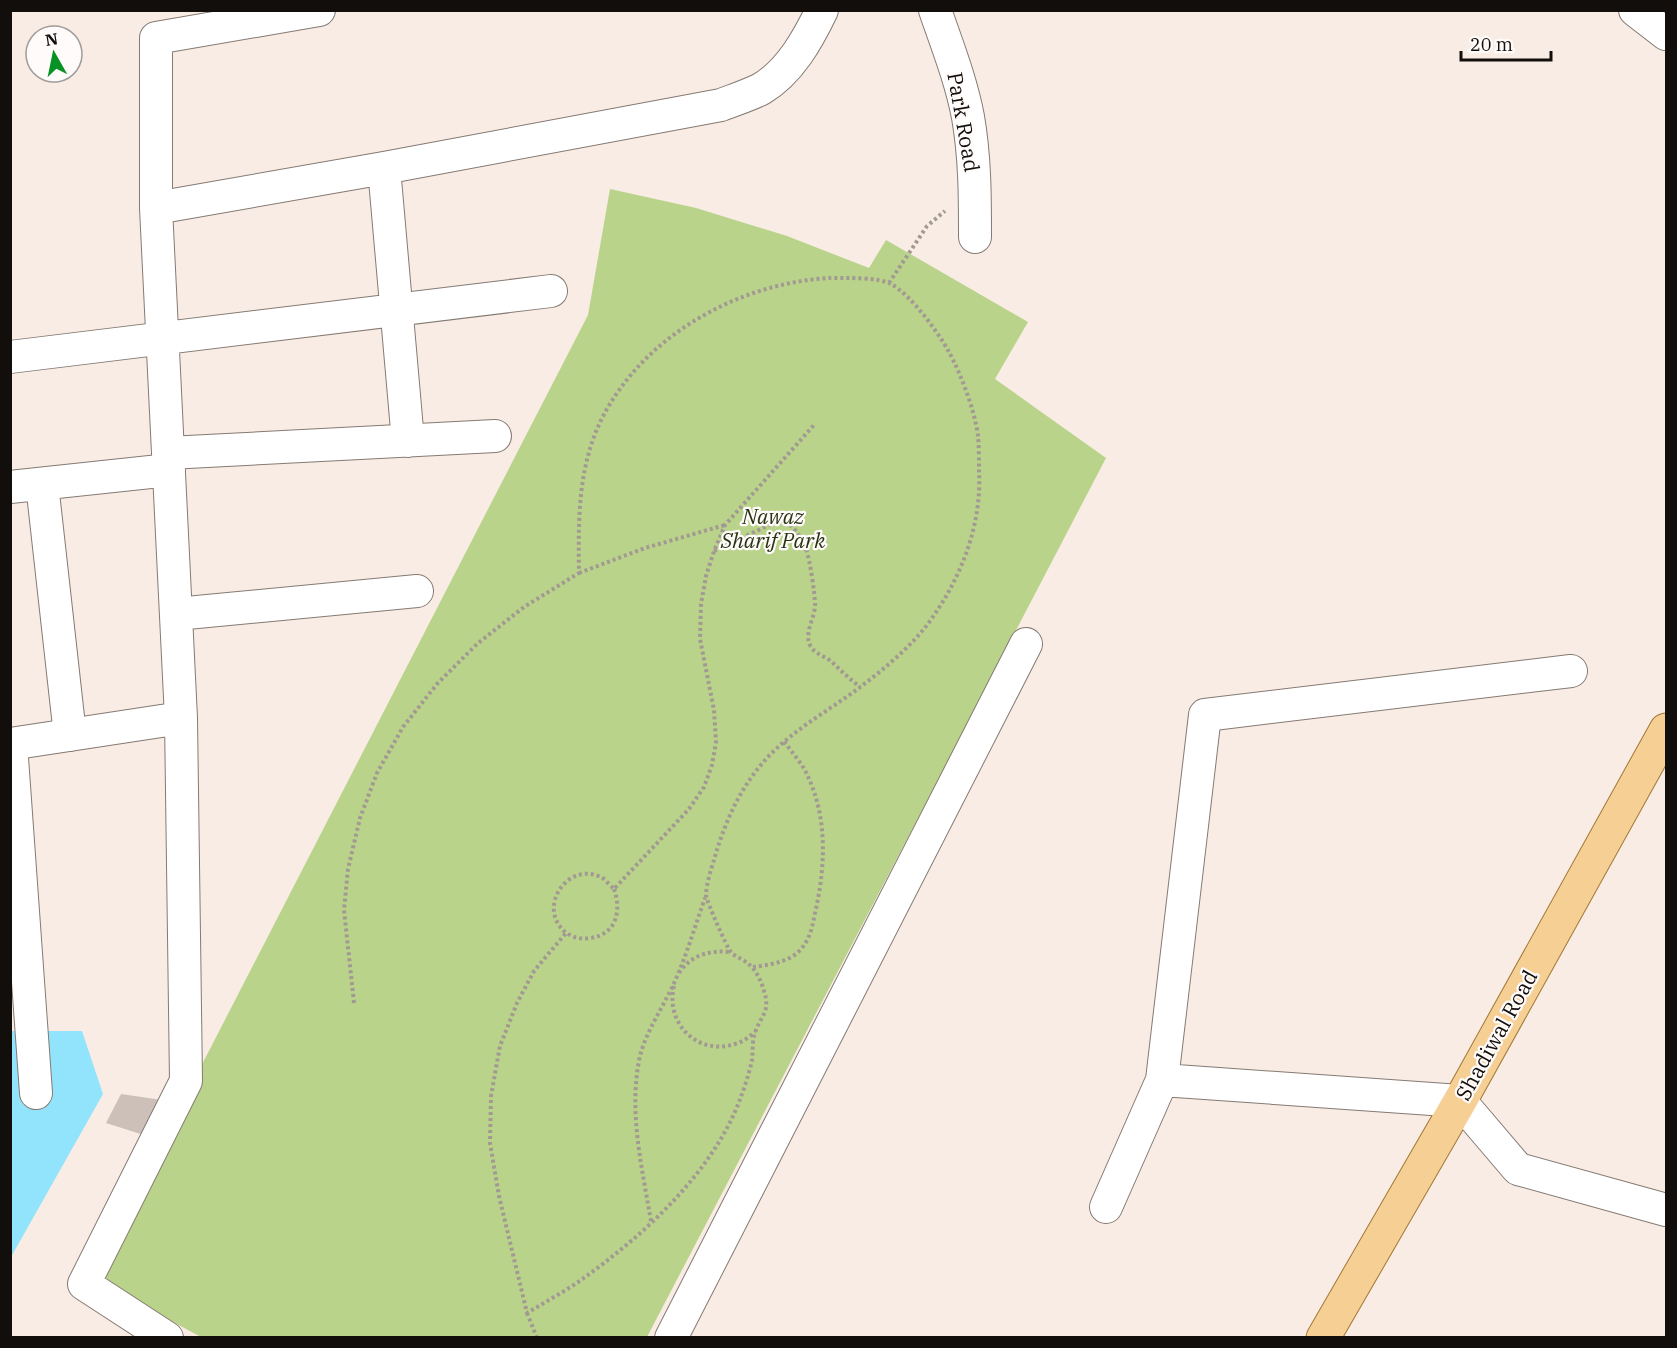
<svg xmlns="http://www.w3.org/2000/svg" width="1677" height="1348" font-family="'IBM Plex Serif',serif">
	<style>
		.green { fill: #bad38a }
		.water { fill: #92e4fc }
		.building { fill: #ccc0b9 }
		.lines { fill: none; stroke-linecap: round; stroke-linejoin: round }
		.street-casing { stroke: #857a73; stroke-width: 34 }
		.primary-casing { stroke: #a27735; stroke-width: 35 }
		.path { stroke: #a29993; stroke-width: 4; stroke-dasharray: 3 3; stroke-linecap: butt }
		.street { stroke: #fff; stroke-width: 32 }
		.primary { stroke: #f5cf94; stroke-width: 33 }
		.labels { text-anchor: middle; dominant-baseline: central; stroke-width: 4.5; stroke-linejoin: round; paint-order: stroke }
		.street-label { font-size: 21px; fill: #120e0b; stroke: #fefbfa }
		.park-label { font-size: 21px; font-style: italic; fill: #293312; stroke: #fefbfa }
	</style>
	<rect width="100%" height="100%" fill="#f8ece4"/>
	<path class="green" d="M610 189 696 208 787 236 869 268 886 240 1028 322 995 379 1106 458 647 1337H201L92 1278 588 315Z"/>
	<path class="water" d="M11 1031H82L103 1094 11 1257Z"/>
	<path class="building" d="M121 1094 162 1100 150 1137 106 1123Z"/>
	<g class="lines">
		<defs>
			<path id="street" d="M935 10C947 45 961 80 968 117 975 157 975 196 975 237
				M1635 10 1666 34
				M384 168 408 441
				M156 208 384 168 721 105C734 100 749 95 761 89 790 72 808 39 822 10
				M10 357 551 291
				M168 453 495 436
				M42 484 70 735
				M10 487 169 470
				M176 614 417 591
				M1571 671 1205 715 1162 1080 1460 1101 1518 1169 1666 1210
				M10 744 181 718
				M11 744 36 1093
				M1106 1207 1162 1080
				M167 1338 84 1284 186 1081 181 718 156 208V38L319 10
				M671 1338 1026 644"/>
			<path id="primary" d="M1323 1338 1460 1101 1666 730"/>
		</defs>
		<use href="#street" class="street-casing"/>
		<use href="#primary" class="primary-casing"/>
		<path class="path" d="M889 283 927 226 945 211
			M714 551 780 520C792 522 802 538 806 549 810 560 815 594 815 605 815 618 804 632 810 645 814 654 825 656 832 662 841 671 850 679 860 687
			M579 573 645 548 725 525
			M614 889C622 911 616 935 590 938 581 940 571 937 564 931 536 905 571 858 604 879 607 882 611 886 614 889L689 809 704 787 712 765 716 742 714 710 700 639 701 604 706 576 714 551 725 525 814 425
			M753 967C767 965 784 963 796 954 809 943 812 929 815 913 825 870 828 821 809 779 804 765 792 753 784 741
			M679 973C691 955 709 950 730 952
			M674 986C665 1023 697 1056 735 1044 743 1042 749 1037 755 1032
			M354 1003 344 910 348 869 360 818 377 773 403 727 437 684 477 644 524 607 579 573C578 508 578 449 617 393 664 325 747 283 829 278 845 278 878 277 891 284 911 295 938 332 949 352 961 374 975 411 978 436 979 447 979 460 979 471 982 525 961 578 930 621 911 647 884 669 859 688 828 711 793 730 767 758 740 787 724 824 714 860 711 869 706 886 706 895 706 900 727 948 731 952 735 957 741 958 746 962 755 968 761 980 764 991 771 1013 760 1016 755 1033 752 1041 753 1051 752 1060 749 1074 744 1089 739 1102 711 1174 643 1236 581 1280 564 1292 545 1302 527 1313L499 1196 490 1143 491 1096 500 1046 517 1003 534 971 566 933
			M651 1221C642 1168 628 1110 640 1056 647 1029 664 1006 675 981 687 954 695 926 705 898
			M527 1313 537 1338"/>
		<use href="#street" class="street"/>
		<use href="#primary" class="primary"/>
	</g>
	<g class="labels">
		<g class="street-label">
			<text transform="translate(964 122) rotate(80)">Park Road</text>
			<text transform="translate(1496 1035) rotate(-61)">Shadiwal Road</text>
		</g>
		<g class="park-label">
			<text x="773" y="516">Nawaz<tspan x="773" dy="24">Sharif Park</tspan></text>
		</g>
	</g>
	<rect width="1677" height="1348" fill="none" stroke="#120e0b" stroke-width="24"/>
	<g transform="translate(54 54) rotate(351)"><circle r="28" fill="#fefbfa" stroke="#a09c9a" stroke-width="1.5"/>
	<path d="M0-4.5L10 22L0 15L-10 22Z" fill="#099224"/>
	<text y="-9" font-size="16" font-weight="bold" text-anchor="middle" fill="#120e0b">N</text>
	</g>
	<path d="M1461 51v9h90v-9" fill="none" stroke="#120e0b" stroke-width="3"/>
	<text x="1470" y="51" font-size="18" fill="#120e0b" stroke="#fefbfa" stroke-width="4.5" paint-order="stroke">20 m</text>
</svg>
